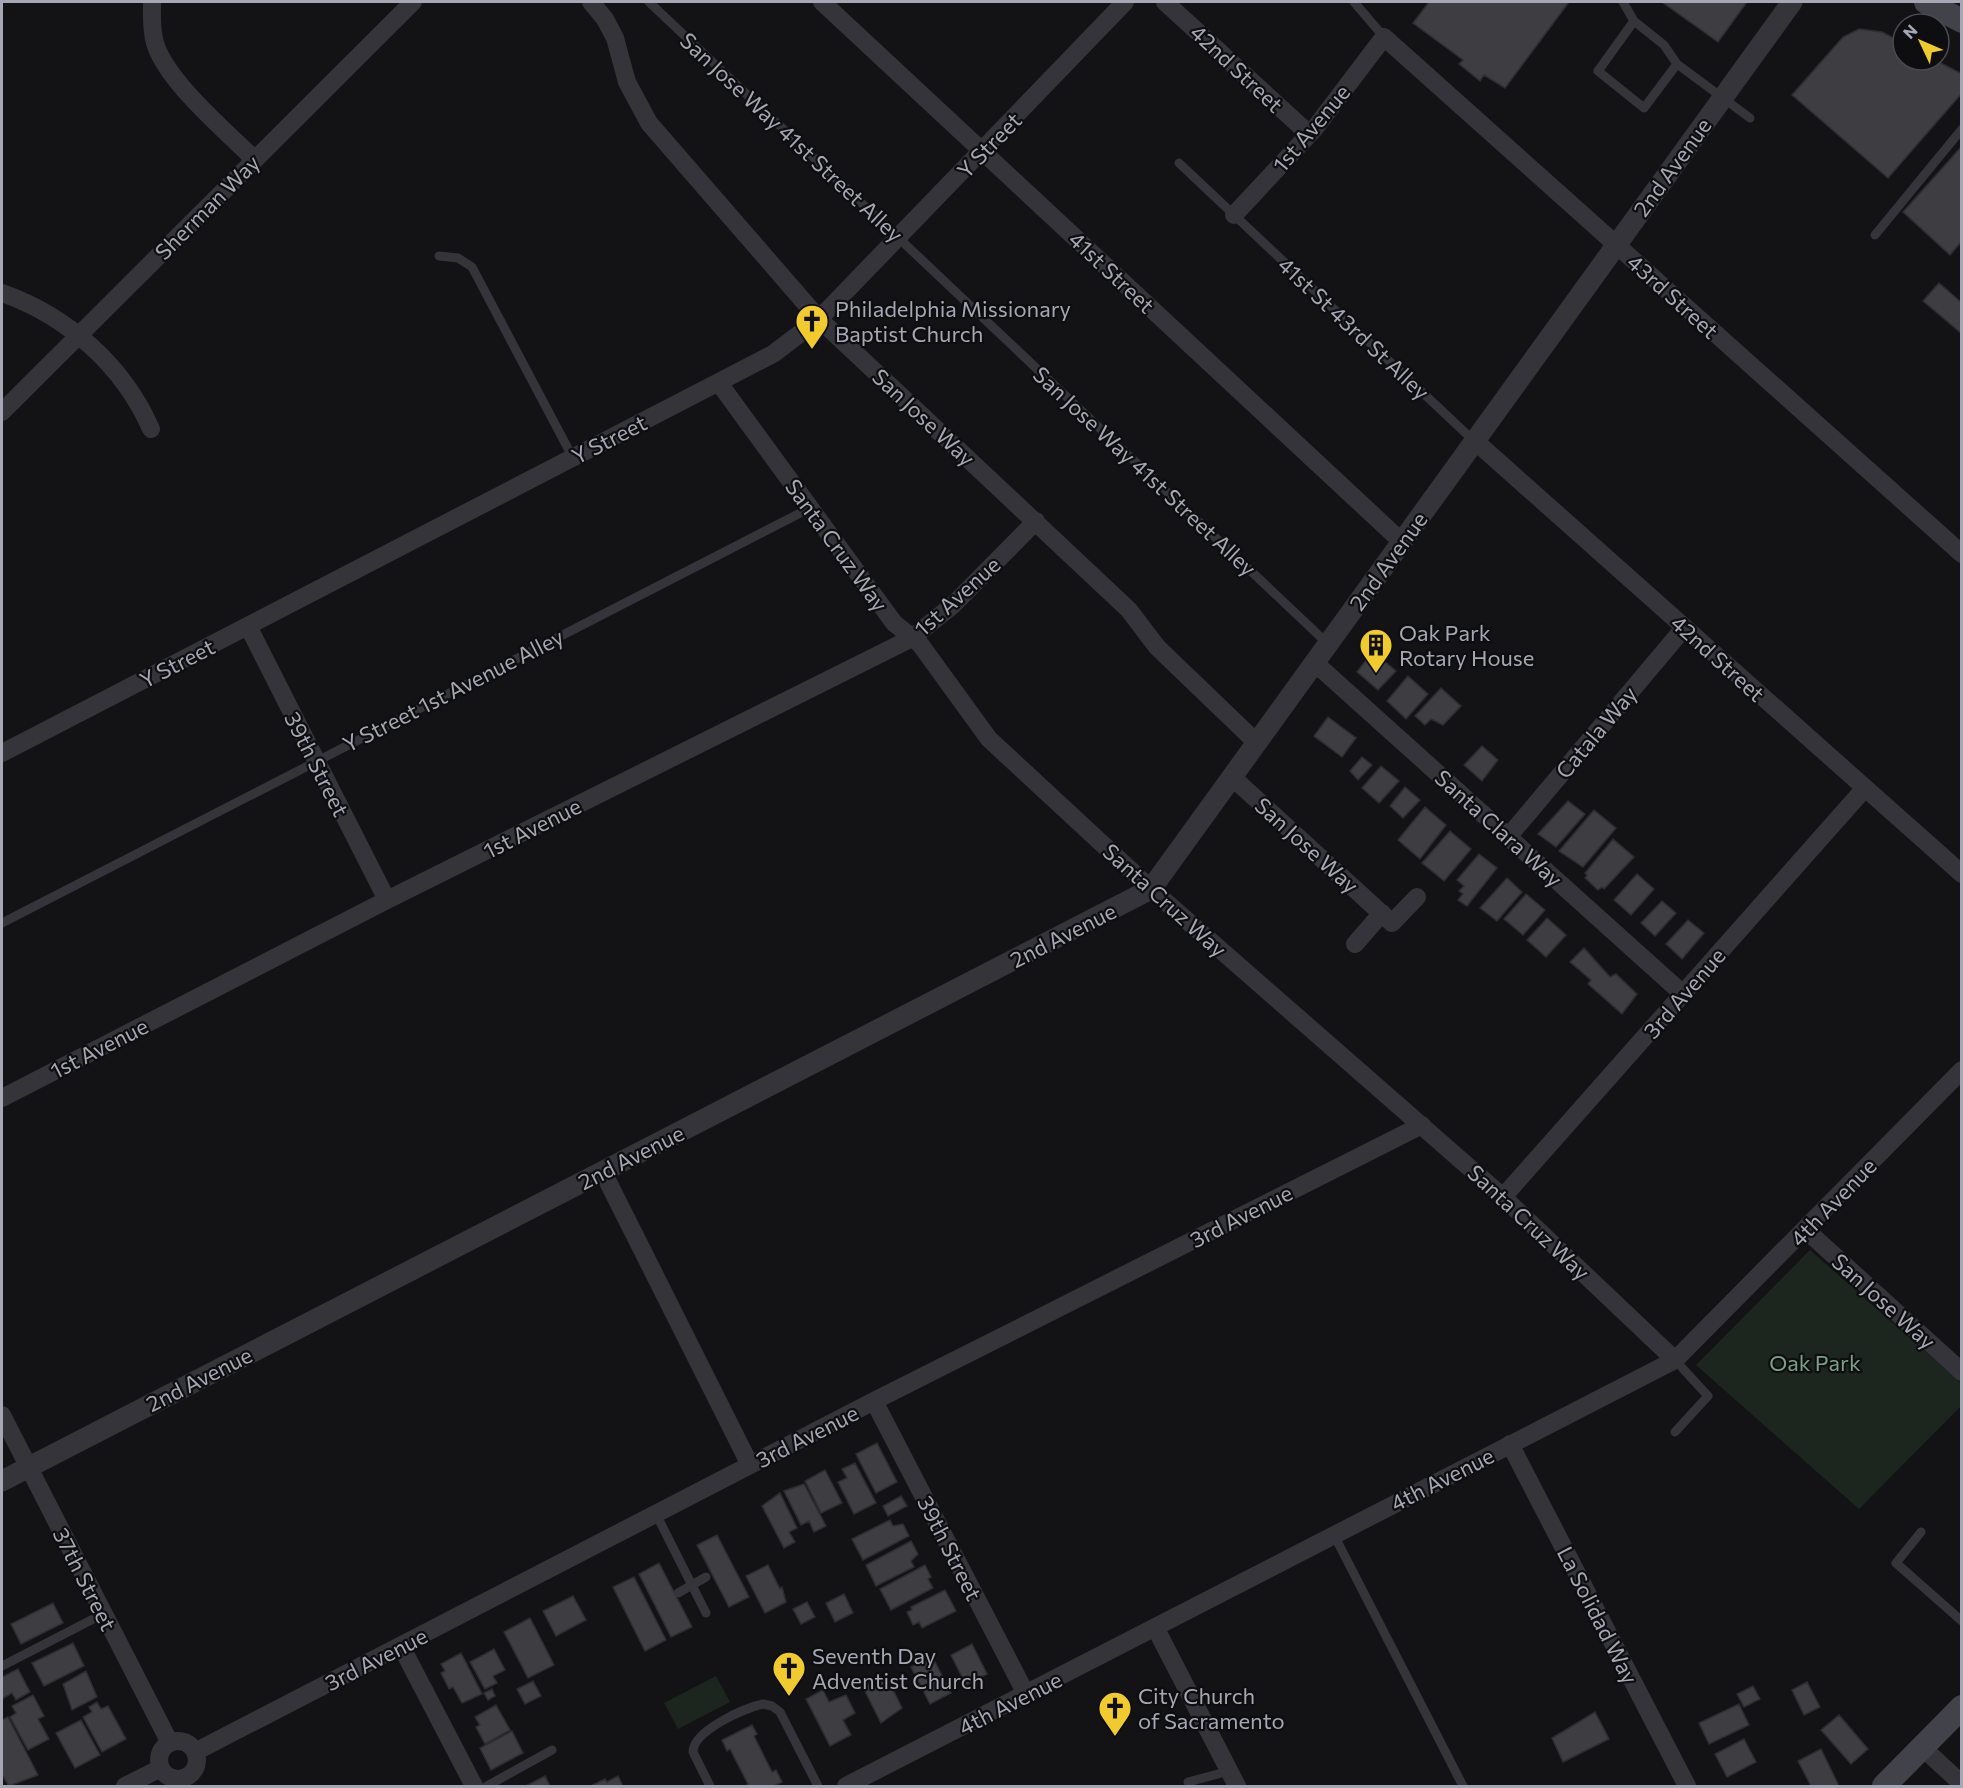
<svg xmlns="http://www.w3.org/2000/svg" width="1963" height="1788" font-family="Commissioner,sans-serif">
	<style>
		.green { fill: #1d251f }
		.building { fill: #3d3d42; stroke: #2e2d31; stroke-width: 1.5 }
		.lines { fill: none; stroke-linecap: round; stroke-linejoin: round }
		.service { stroke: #34343a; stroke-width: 9 }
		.minor { stroke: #34343a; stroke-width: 18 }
		.tertiary { stroke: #34343a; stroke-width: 21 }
		.secondary { stroke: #42434a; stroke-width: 24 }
		.labels { text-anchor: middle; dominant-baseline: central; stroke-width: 4.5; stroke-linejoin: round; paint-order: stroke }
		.street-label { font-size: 22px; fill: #a5a7b5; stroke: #0e0e10 }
		.poi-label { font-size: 22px; fill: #a5a7b5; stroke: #0e0e10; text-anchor: start }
		.park-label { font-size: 22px; fill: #7ba083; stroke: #0e0e10 }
	</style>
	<rect width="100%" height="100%" fill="#131315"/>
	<path class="green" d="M1810 1250 1961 1383V1406L1859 1509 1696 1365Z
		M716 1676 730 1702 678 1729 664 1703Z"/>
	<path class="building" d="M1429 2H1569L1505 88 1484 75 1480 81 1459 64 1463 60 1413 23Z
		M1662 2H1747L1718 42Z
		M1859 29 1882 32 1903 43V60H1935L1962 74V93L1888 178 1792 95 1843 37Z
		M1962 146V241L1950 255 1903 212Z
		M1939 283 1962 303V334L1923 301Z
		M1376 654 1396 671 1378 690 1357 672 1367 659 1369 662Z
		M1408 676 1428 694 1406 719 1387 701Z
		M1441 688 1461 706 1443 725 1431 719 1425 725 1415 716Z
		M1328 717 1356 738 1342 757 1314 736Z
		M1482 746 1498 760 1482 781 1464 765Z
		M1362 757 1372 765 1358 780 1350 771Z
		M1381 766 1399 781 1379 803 1362 788Z
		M1405 787 1420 800 1403 818 1390 806Z
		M1568 801 1585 814 1556 847 1538 834Z
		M1425 807 1446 825 1420 859 1398 840Z
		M1594 810 1616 828 1583 867 1559 851Z
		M1450 831 1471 849 1444 881 1422 863Z
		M1613 839 1634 857 1604 889 1602 887 1598 890 1585 878 1587 875 1585 873Z
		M1479 854 1497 868 1467 906 1458 900 1463 894 1459 891 1464 886 1457 880Z
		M1637 874 1654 889 1631 915 1614 900Z
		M1507 878 1522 892 1497 921 1480 908Z
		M1526 894 1545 910 1523 935 1504 919Z
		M1662 901 1676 913 1655 936 1641 923Z
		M1547 918 1566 935 1546 957 1527 940Z
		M1688 920 1704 933 1682 959 1666 944Z
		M1584 948 1610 977 1616 974 1637 994 1622 1014 1588 984 1591 980 1570 962Z
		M877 1443 897 1482 876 1493 856 1454Z
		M855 1463 876 1503 854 1514 838 1482 847 1478 842 1469Z
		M825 1470 842 1503 821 1513 805 1481Z
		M804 1484 826 1526 814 1532 809 1521 801 1525 784 1491Z
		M780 1493 797 1528 789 1532 795 1542 784 1548 762 1506Z
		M901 1496 907 1506 888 1516 883 1506Z
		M890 1520 893 1526 903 1524 909 1536 863 1560 852 1539Z
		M717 1535 749 1597 729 1607 697 1545Z
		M911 1541 918 1554 911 1561 914 1567 876 1586 866 1565Z
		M659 1563 692 1627 671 1637 639 1574Z
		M768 1565 780 1589 782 1587 786 1602 765 1613 746 1576Z
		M925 1565 931 1577 928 1579 933 1588 891 1610 880 1589Z
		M634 1577 666 1640 645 1651 613 1587Z
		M945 1590 956 1611 922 1628 919 1622 913 1625 907 1612 912 1610 911 1607Z
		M844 1594 853 1613 835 1622 826 1603Z
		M573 1596 586 1620 556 1636 543 1611Z
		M807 1602 815 1617 801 1624 793 1609Z
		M53 1603 63 1623 21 1644 11 1624Z
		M530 1618 554 1665 528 1678 504 1632Z
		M73 1643 84 1666 44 1686 32 1663Z
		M972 1644 987 1674 966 1685 951 1655Z
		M494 1649 505 1670 493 1676 497 1683 485 1689 470 1662Z
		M461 1653 482 1694 462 1703 453 1687 449 1689 441 1673 445 1671 441 1664Z
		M932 1656 951 1693 930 1704 911 1667Z
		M18 1669 30 1692 16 1700 12 1693 2 1699V1677Z
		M86 1671 97 1697 72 1710 63 1684Z
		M886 1675 902 1708 881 1723 863 1687Z
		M533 1681 541 1696 525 1704 517 1689Z
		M1807 1682 1820 1707 1804 1715 1792 1690Z
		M1753 1686 1760 1699 1744 1707 1737 1694Z
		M492 1689 495 1696 488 1700 484 1693Z
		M823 1690 829 1702 846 1695 855 1713 843 1720 851 1735 830 1746 806 1699Z
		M33 1695 44 1716 38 1719 49 1739 28 1750 10 1717 16 1713 12 1706Z
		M97 1702 101 1709 108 1706 126 1739 102 1752 83 1717 92 1712 89 1707Z
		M1739 1704 1749 1725 1709 1744 1699 1723Z
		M496 1705 510 1730 485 1744 476 1727 480 1725 475 1717Z
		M1595 1712 1609 1739 1563 1762 1552 1738Z
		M1839 1715 1868 1749 1851 1764 1821 1730Z
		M8 1717 38 1775 9 1786 2 1775V1720Z
		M81 1720 100 1755 75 1768 56 1733Z
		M752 1725 757 1734 754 1736 772 1772 776 1770 782 1782 774 1786H746L748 1784 730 1749 727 1751 722 1740Z
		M512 1731 523 1753 491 1770 480 1748Z
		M1744 1739 1756 1762 1727 1777 1715 1754Z
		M1821 1749 1839 1786H1811L1798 1761Z
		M545 1776 550 1786H526Z
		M618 1776 623 1786H591L605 1779 607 1782Z"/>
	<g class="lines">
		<path class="service" d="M649 2 1328 644
			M1354 2 1384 37
			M1623 2 1634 21 1664 45 1677 64 1750 118
			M1634 21 1598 71 1644 108 1677 64
			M1179 163 1474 441
			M1875 235 1962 129
			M439 256 458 258 472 267 573 458
			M2 923 810 508
			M1675 1360 1708 1396 1675 1432
			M656 1514 706 1613
			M1921 1532 1896 1563 1962 1621
			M1334 1535 1463 1786
			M678 1593 706 1577
			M2 1666 103 1614
			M1188 1782 1229 1771
			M487 1786 552 1750
			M710 1786 693 1752C693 1731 744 1708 763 1704L772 1706 780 1712 818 1786"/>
		<path class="minor" d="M152 2C152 16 151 29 155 43 166 81 226 131 255 160
			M591 2 605 19 615 38 627 82 649 123 819 319 1129 610 1157 647 1257 743
			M822 2 1402 542
			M1165 2 1309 134
			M1234 215 1315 128 1384 37 1962 554
			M2 293C67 316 123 365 151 429
			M719 383 894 623 920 644 989 739 1151 889 1503 1197 1675 1360
			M2 412 413 2
			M1475 441 1962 874
			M248 626 387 900
			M1315 663 1683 994
			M2 753 773 354 819 319 1125 2
			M1232 777 1392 923 1417 897
			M1508 837 1684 628
			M1355 944 1382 913
			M2 1098 387 900 912 638 953 605 1036 521
			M603 1172 750 1465
			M1503 1197 1865 788
			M1806 1230 1962 1372
			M874 1401 1026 1694
			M2 1415 170 1743
			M1510 1444 1687 1786
			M1155 1627 1237 1786
			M401 1646 474 1786
			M159 1760a19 19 0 1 1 38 0a19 19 0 1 1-38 0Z
			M1923 1748 1962 1784
			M195 1752 874 1401 1422 1125
			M125 1786 161 1768
			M846 1786 1675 1360 1962 1070"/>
		<path class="tertiary" d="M2 1481 1151 889 1792 2"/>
		<path class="secondary" d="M1926 2 1962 21
			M1884 1786 1962 1707"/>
	</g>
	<defs>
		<symbol id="church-pin" viewBox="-11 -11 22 30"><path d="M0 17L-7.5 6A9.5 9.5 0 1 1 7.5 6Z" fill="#f1ca2e" stroke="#0e0e10"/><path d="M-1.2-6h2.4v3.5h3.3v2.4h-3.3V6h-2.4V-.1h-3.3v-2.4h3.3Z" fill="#111"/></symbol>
		<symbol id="building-pin" viewBox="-11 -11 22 30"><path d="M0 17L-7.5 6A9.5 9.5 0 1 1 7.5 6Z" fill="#f1ca2e" stroke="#0e0e10"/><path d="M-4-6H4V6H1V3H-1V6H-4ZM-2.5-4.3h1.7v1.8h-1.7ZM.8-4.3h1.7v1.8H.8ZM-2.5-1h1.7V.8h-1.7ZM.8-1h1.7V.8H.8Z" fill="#111"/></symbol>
	</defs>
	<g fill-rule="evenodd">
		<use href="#church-pin" x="793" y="302" width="38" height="52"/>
		<use href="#building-pin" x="1357" y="626" width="38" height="52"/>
		<use href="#church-pin" x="770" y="1649" width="38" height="52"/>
		<use href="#church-pin" x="1096" y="1689" width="38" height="52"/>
	</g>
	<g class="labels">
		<g class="street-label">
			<text transform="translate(1237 68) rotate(43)">42nd Street</text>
			<text transform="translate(1311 128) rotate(-50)">1st Avenue</text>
			<text transform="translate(792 137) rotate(43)">San Jose Way 41st Street Alley</text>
			<text transform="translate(989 145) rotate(-46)">Y Street</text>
			<text transform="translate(1672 167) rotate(-54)">2nd Avenue</text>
			<text transform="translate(207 207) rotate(-45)">Sherman Way</text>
			<text transform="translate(1112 272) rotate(43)">41st Street</text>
			<text transform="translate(1673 296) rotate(42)">43rd Street</text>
			<text transform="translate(1354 328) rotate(43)">41st St 43rd St Alley</text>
			<text transform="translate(924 417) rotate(43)">San Jose Way</text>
			<text transform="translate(609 439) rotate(-27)">Y Street</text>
			<text transform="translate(1145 471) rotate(43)">San Jose Way 41st Street Alley</text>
			<text transform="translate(837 545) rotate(54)">Santa Cruz Way</text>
			<text transform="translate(1388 561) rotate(-54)">2nd Avenue</text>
			<text transform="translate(957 596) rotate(-42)">1st Avenue</text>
			<text transform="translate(1718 658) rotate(42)">42nd Street</text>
			<text transform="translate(177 663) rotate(-27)">Y Street</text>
			<text transform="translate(453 690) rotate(-27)">Y Street 1st Avenue Alley</text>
			<text transform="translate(1596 732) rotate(-50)">Catala Way</text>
			<text transform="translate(317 764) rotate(63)">39th Street</text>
			<text transform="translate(532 828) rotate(-27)">1st Avenue</text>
			<text transform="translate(1499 828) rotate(42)">Santa Clara Way</text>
			<text transform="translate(1307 845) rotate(42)">San Jose Way</text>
			<text transform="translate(1165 900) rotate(42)">Santa Cruz Way</text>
			<text transform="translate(1063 935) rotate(-27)">2nd Avenue</text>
			<text transform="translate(1684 993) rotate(-49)">3rd Avenue</text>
			<text transform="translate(99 1048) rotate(-27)">1st Avenue</text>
			<text transform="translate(631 1157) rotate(-27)">2nd Avenue</text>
			<text transform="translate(1833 1202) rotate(-46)">4th Avenue</text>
			<text transform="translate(1241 1216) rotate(-27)">3rd Avenue</text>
			<text transform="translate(1529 1222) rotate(43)">Santa Cruz Way</text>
			<text transform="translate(1884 1301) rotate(42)">San Jose Way</text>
			<text transform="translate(199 1379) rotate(-27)">2nd Avenue</text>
			<text transform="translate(807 1436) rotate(-27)">3rd Avenue</text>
			<text transform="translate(1442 1479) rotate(-27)">4th Avenue</text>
			<text transform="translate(950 1548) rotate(63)">39th Street</text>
			<text transform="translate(85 1579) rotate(63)">37th Street</text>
			<text transform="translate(1598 1615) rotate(63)">La Solidad Way</text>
			<text transform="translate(376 1659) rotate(-27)">3rd Avenue</text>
			<text transform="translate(1010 1703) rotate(-27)">4th Avenue</text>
		</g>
		<g class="poi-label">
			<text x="835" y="308">Philadelphia Missionary<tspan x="835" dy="25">Baptist Church</tspan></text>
			<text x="1399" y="632">Oak Park<tspan x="1399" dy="25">Rotary House</tspan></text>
			<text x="812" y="1655">Seventh Day<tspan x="812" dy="25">Adventist Church</tspan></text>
			<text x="1138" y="1695">City Church<tspan x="1138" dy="25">of Sacramento</tspan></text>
		</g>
		<g class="park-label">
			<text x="1815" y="1362">Oak Park</text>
		</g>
	</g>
	<rect width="1963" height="1788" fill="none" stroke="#a5a7b5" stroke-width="6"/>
	<g transform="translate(1921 42) rotate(314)"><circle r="28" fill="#0e0e10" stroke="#4a4b52" stroke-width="1.5"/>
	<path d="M0-4.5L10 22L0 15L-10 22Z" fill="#f1ca2e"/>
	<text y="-9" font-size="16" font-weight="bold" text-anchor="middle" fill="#a5a7b5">N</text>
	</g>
</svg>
